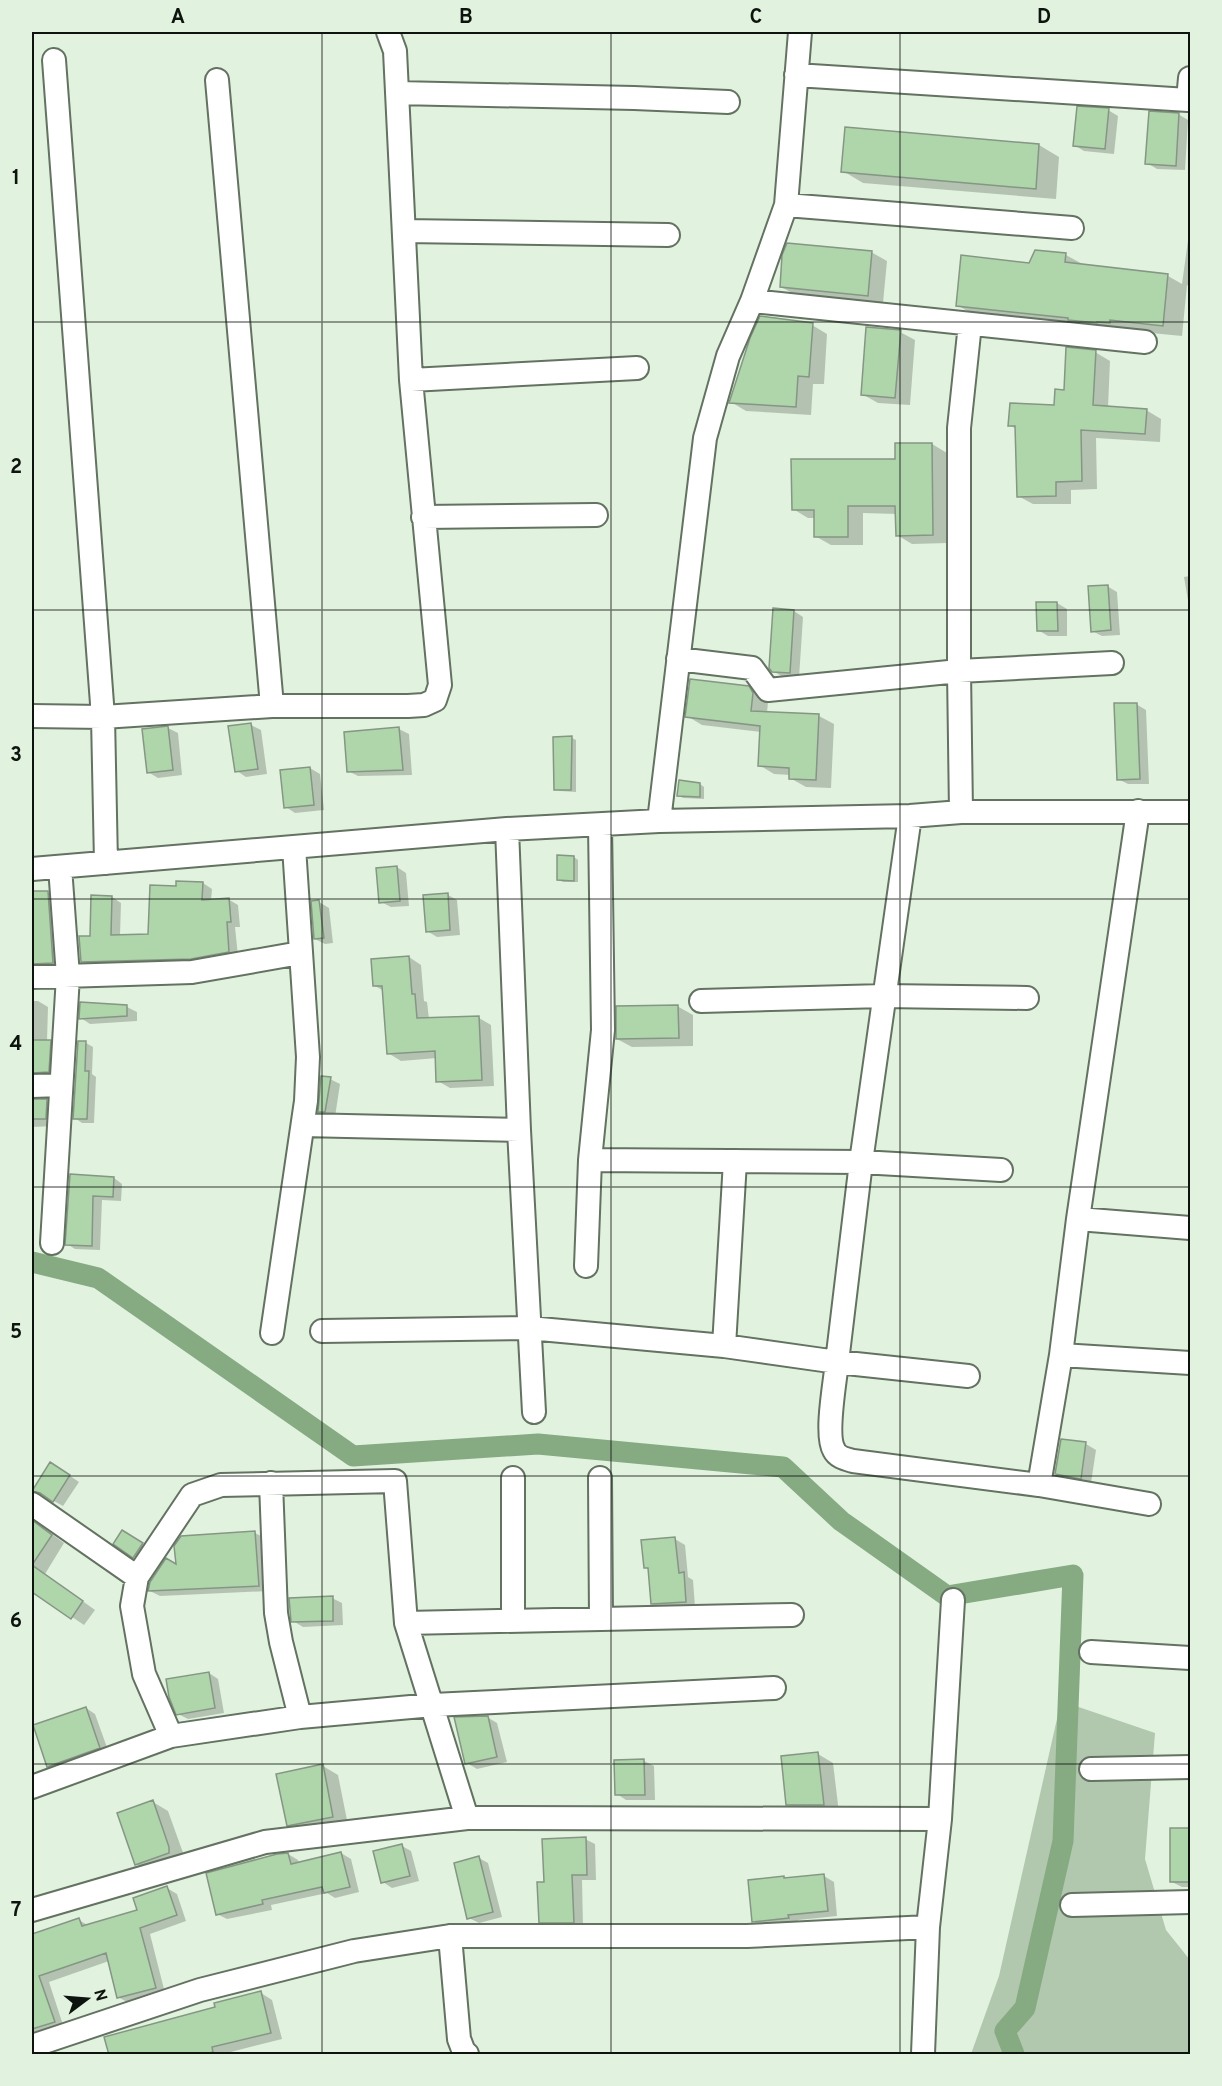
<svg xmlns="http://www.w3.org/2000/svg" width="1222" height="2086" font-family="Overpass,sans-serif">
	<style>
		.green { fill: #b1c8ae }
		.shadow { fill: #0003 }
		.lines { fill: none; stroke-linecap: round; stroke-linejoin: round }
		.canal { stroke: #86aa82; stroke-width: 21 }
		.building { fill: #afd5ab; stroke: #859684; stroke-width: 1.5 }
		.street-casing { stroke: #637261; stroke-width: 26 }
		.street { stroke: #fff; stroke-width: 22 }
		.grid { fill: none; stroke: #0d130d; stroke-width: 1.5; stroke-opacity: 0.55 }
		.neatline { fill: none; stroke: #0d130d; stroke-width: 2 }
		.grid-label { font-size: 20px; text-anchor: middle; font-weight: bold; fill: #0d130d }
	</style>
	<rect width="100%" height="100%" fill="#e1f3df"/>
	<path class="green" d="M1061 1701 1155 1733 1145 1859 1166 1930 1190 1960V2054H971L999 1976Z"/>
	<path class="shadow" d="M1108 110 1118 116 1114 154 1084 151 1074 145Z
		M1178 114 1188 120 1185 170 1157 169 1147 163Z
		M1039 145 1059 157 1056 199 863 183 843 171Z
		M1189 233 1190 287 1187 285 1182 336 976 316 957 305 1030 264 1066 255 1086 266 1168 276 1182 284Z
		M871 252 887 261 883 303 796 295 781 287Z
		M812 325 827 334 824 384H813L811 415 746 411 731 402Z
		M900 332 915 340 910 405 878 403 862 394Z
		M1095 352 1110 361 1108 408 1146 410 1161 419 1160 442 1096 438 1097 489 1071 490V504H1033L1018 496 1016 429 1010 425 1055 407Z
		M932 444 947 453 948 543 912 544 897 535V514L863 513V545H831L815 536V518H808L793 509Z
		M1190 576V612L1184 577Z
		M1107 586 1117 592 1120 635 1102 636 1092 631Z
		M1057 603 1067 609V636H1048L1038 630Z
		M794 611 803 617 799 678 783 677 773 671Z
		M748 688 764 697 768 702 767 713 819 716 834 724 831 788 806 787 790 778 791 775 774 774 759 765 761 732 702 725 687 716Z
		M1136 704 1146 710 1149 784H1128L1118 779Z
		M251 725 261 730 267 774 246 777 237 771Z
		M168 728 178 733 182 775 158 778 148 772Z
		M399 729 409 734 412 775 358 776 348 771Z
		M555 738H572L576 740V792L560 791 555 789Z
		M310 768 320 774 324 810 295 813 286 807Z
		M700 784 704 787V799L683 798 679 796Z
		M574 857 578 860V882H563L558 879Z
		M397 867 406 873 409 906 391 907 381 902Z
		M203 883 212 889 211 901 228 899 238 905 240 927H235L238 956 201 963 91 966 82 961 112 897 121 903 120 936H150L177 887Z
		M32 893H48L57 898 62 967 32 974Z
		M448 895 457 900 460 935 437 937 427 931Z
		M319 902 329 908 333 943 325 944 315 939Z
		M409 957 421 965 424 1001 427 1002 429 1019 479 1018 491 1025 494 1086 450 1088 438 1081 437 1058 401 1061 388 1053 384 991 375 986Z
		M32 1001H38L48 1007 47 1042 60 1047 58 1077 32 1083Z
		M677 1006 693 1015V1046L632 1047 617 1039Z
		M127 1007 137 1012V1021L90 1024 81 1018Z
		M86 1043 93 1047 92 1074 96 1077 94 1123H82L75 1118Z
		M330 1079 340 1084 335 1117H329L320 1111Z
		M32 1101H47L56 1106 54 1126 32 1127Z
		M71 1175 114 1178 122 1184 121 1201 102 1200 100 1250 75 1249 67 1244Z
		M1086 1444 1096 1450 1091 1483 1066 1479 1056 1473Z
		M60 1469 79 1482 63 1506 34 1490Z
		M33 1517 38 1524 64 1543 45 1574 95 1610 84 1625 32 1590Z
		M255 1533 265 1538 268 1591 160 1596 150 1591 177 1566Z
		M132 1538 152 1550 144 1562 115 1544Z
		M675 1539 685 1545 688 1577 693 1580 695 1607 662 1609 652 1604 650 1570 645 1567Z
		M332 1598 342 1603 343 1625 303 1627 293 1621Z
		M209 1673 218 1679 224 1713 188 1719 178 1714Z
		M86 1708 95 1714 109 1753 58 1772 49 1766Z
		M487 1717 497 1723 507 1762 477 1769 467 1763Z
		M818 1754 833 1763 839 1813H803L788 1804Z
		M644 1761 654 1766 655 1800H626L617 1794Z
		M323 1766 338 1775 348 1825 303 1834 288 1825Z
		M153 1802 168 1811 186 1861 151 1873 136 1864Z
		M1190 1829V1887H1182L1172 1882Z
		M585 1839 595 1844 596 1880H582L583 1927H550L540 1922 545 1884Z
		M402 1846 411 1851 419 1881 392 1888 383 1882Z
		M341 1853 351 1859 359 1892 335 1898 327 1893 271 1905 272 1910 227 1919 217 1914 288 1854 298 1860 299 1864Z
		M479 1858 488 1863 502 1917 479 1923 469 1918Z
		M824 1876 834 1882 837 1916 798 1920V1923L763 1927 753 1921 784 1877 788 1879Z
		M167 1888 177 1894 186 1921 150 1934 165 1993 129 2003 118 1997 109 1961 49 1982 64 2028 44 2034 39 2031 32 2033V1936L79 1920 89 1926 139 1911Z
		M261 1993 272 2000 282 2039 223 2054H111L217 2008Z"/>
	<g class="lines">
		<path class="canal" d="M32 1262 98 1278 353 1456 538 1444 783 1467 841 1521 947 1596 1073 1575 1063 1841 1025 2008 1005 2031 1014 2054"/>
	</g>
	<path class="building" d="M1077 106 1109 108 1105 149 1073 146Z
		M1149 111 1179 113 1176 166 1145 164Z
		M845 127 1039 144 1036 189 841 172Z
		M787 243 872 251 868 296 780 287 782 255Z
		M1035 250 1066 253 1065 262 1168 274 1163 326 1110 320V323L1097 322V323L1068 320V318L956 306 961 255 1029 263Z
		M760 316 813 323 809 377 798 376 796 407 729 403 750 338Z
		M866 327 901 330 895 398 861 395Z
		M1066 347 1096 350 1093 405 1147 409 1145 434 1081 430 1082 481 1056 482V496L1017 497 1015 426H1008L1010 403 1054 405 1055 389 1064 390Z
		M895 443H932L933 535 896 536 895 506H848V537H814V510H792L791 459H895Z
		M1108 585 1111 630 1091 632 1088 586Z
		M1036 602H1057L1058 631H1037Z
		M773 608 794 610 790 673 772 672 769 668Z
		M690 679 749 686 753 693 751 711 819 714 816 780 789 779V768L758 766 760 726 685 717Z
		M1114 703H1137L1140 779 1117 780Z
		M251 723 258 769 235 772 228 726Z
		M168 726 173 770 147 773 142 729Z
		M399 727 403 770 347 772 344 732Z
		M572 736 571 790H554L553 737Z
		M310 767 314 805 284 808 280 770Z
		M679 780 700 783V797L677 796Z
		M557 855 574 856V881L557 880Z
		M397 866 400 901 379 903 376 868Z
		M176 881 203 882 202 900 229 898 231 922H227L229 952 191 959 81 962 79 936H90L91 895 112 896 111 935 148 934 150 885 176 886Z
		M32 891H48L53 963 32 964Z
		M448 893 450 930 426 932 423 895Z
		M319 900 324 938 314 939 311 901Z
		M409 956 412 994H415L417 1018 479 1016 482 1080 436 1082 435 1051 387 1054 382 986H373L371 959Z
		M80 1002 127 1005V1016L79 1019Z
		M678 1005 679 1038 616 1039V1006Z
		M32 1040H51L49 1072 32 1073Z
		M78 1041H86L85 1071H89L87 1119H73Z
		M321 1076 331 1077 325 1112H318Z
		M32 1099H47L46 1119H32Z
		M70 1174 114 1177 113 1197 93 1196 92 1246 65 1245Z
		M1061 1439 1086 1442 1081 1479 1055 1474Z
		M50 1462 70 1475 53 1502 40 1493 32 1491Z
		M32 1520 52 1535 32 1565 83 1601 71 1619 32 1592Z
		M122 1530 143 1543 133 1558 113 1544Z
		M255 1531 259 1586 148 1591 150 1582 166 1558 176 1564 174 1546 181 1536Z
		M675 1537 679 1573 684 1572 686 1602 651 1604 648 1568H644L641 1540Z
		M333 1596V1621L291 1622 289 1598Z
		M209 1672 215 1708 176 1715 169 1697 166 1679Z
		M86 1707 100 1748 47 1767 33 1725Z
		M488 1716 497 1757 465 1764 454 1717Z
		M818 1752 824 1805H786L781 1756Z
		M644 1759 645 1795H615L614 1760Z
		M323 1764 333 1817 287 1826 276 1774Z
		M153 1800 169 1847V1853L135 1865 117 1813Z
		M1170 1828H1191V1882H1170Z
		M586 1837 587 1875H572L574 1923H539L537 1882H544L542 1839Z
		M402 1844 410 1876 381 1883 373 1851Z
		M341 1852 350 1887 324 1893 322 1887 262 1900 263 1904 216 1915 206 1873 277 1854 288 1853 291 1864Z
		M479 1856 493 1912 467 1919 454 1863Z
		M824 1874 828 1911 788 1915 789 1918 752 1922 748 1880 784 1876V1878Z
		M167 1886 177 1915 140 1928 156 1988 117 1998 106 1953 39 1976 55 2022 32 2029V1934L79 1918 82 1926 137 1910 133 1898Z
		M261 1991 271 2033 212 2047 213 2052 202 2055H109L104 2037 215 2007 214 2003Z"/>
	<g class="lines">
		<defs>
			<path id="street" d="M54 60 103 717 106 863
				M796 75 1188 100 1190 78
				M217 80 272 706
				M397 93 634 98 728 102
				M786 205 1072 228
				M404 231 668 235
				M752 301 1145 342
				M411 380 637 368
				M423 517 596 515
				M678 659 752 668 768 690 959 671V428L970 324
				M32 716 103 717 272 706H408L424 705 435 700 440 685 411 380 395 51 388 32
				M1138 811 1078 1219 1061 1355 1039 1485 1149 1504
				M961 812 959 671 1112 663
				M659 821 705 438 728 356 752 301 786 205 800 32
				M32 869 507 829 659 821 910 816 961 812H1190
				M32 977 192 972 300 953
				M701 1001 884 996 1027 998
				M32 1086 61 1085
				M303 1125 519 1130 507 829
				M519 1130 534 1412
				M590 1160 861 1162 1001 1170
				M1078 1219 1190 1228
				M52 1243 68 976 60 867
				M586 1266 590 1160 603 1030 600 825
				M322 1331 529 1328 724 1346 837 1362 861 1162 910 816
				M272 1333 306 1101 308 1057 294 847
				M724 1346 735 1161
				M1061 1355 1190 1363
				M968 1376 837 1362C835 1382 825 1435 834 1450 837 1457 846 1459 853 1461L1039 1485
				M600 1478 601 1619
				M271 1483 276 1613 281 1642 300 1717
				M32 1504 137 1577
				M513 1621V1478
				M1091 1652 1190 1658
				M171 1736 144 1674 132 1606 137 1577 192 1495 221 1485 395 1481 406 1623
				M1091 1769 1190 1767
				M32 1787 171 1736 300 1717 433 1705 774 1688
				M467 1818 406 1623 792 1615
				M1072 1905 1190 1902
				M32 1910 265 1842 467 1818 940 1819 953 1600
				M928 1927 940 1819
				M450 1936 459 2039 464 2052 467 2054
				M32 2046 200 1990 354 1951 450 1936H747L928 1927 923 2054"/>
		</defs>
		<use href="#street" class="street-casing"/>
		<use href="#street" class="street"/>
	</g>
	<path class="grid" d="M322 32V2054M611 32V2054M900 32V2054M32 322H1190M32 610H1190M32 899H1190M32 1187H1190M32 1476H1190M32 1764H1190"/>
	<rect width="1222" height="2086" fill="none" stroke="#e1f3df" stroke-width="66"/>
	<g transform="translate(87 1999) rotate(74)" stroke="#e1f3df" stroke-width="4.5" paint-order="stroke">
	<path d="M0-4.5L10 22L0 15L-10 22Z" fill="#0d130d"/>
	<text y="-9" font-size="16" font-weight="bold" text-anchor="middle" fill="#0d130d">N</text>
	</g>
	<rect x="33" y="33" width="1156" height="2020" class="neatline"/>
	<g class="grid-label">
		<text x="178" y="23">A</text>
		<text x="466" y="23">B</text>
		<text x="756" y="23">C</text>
		<text x="1044" y="23">D</text>
		<text x="16" y="184">1</text>
		<text x="16" y="473">2</text>
		<text x="16" y="761">3</text>
		<text x="16" y="1050">4</text>
		<text x="16" y="1338">5</text>
		<text x="16" y="1627">6</text>
		<text x="16" y="1916">7</text>
	</g>
</svg>
